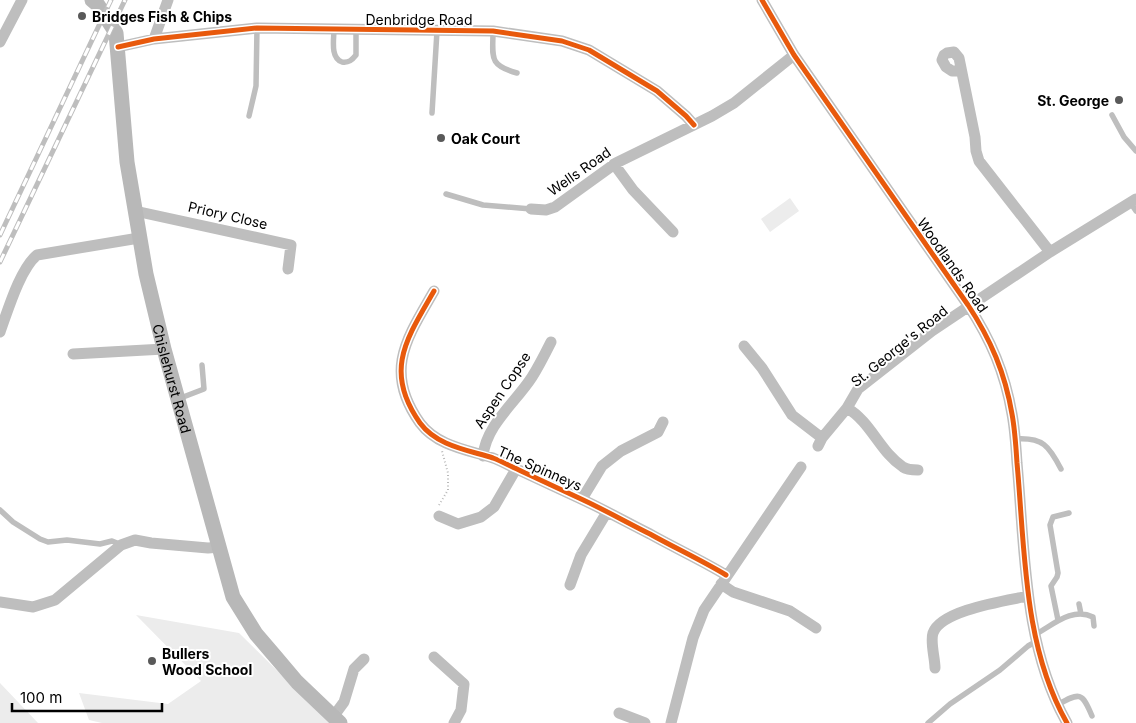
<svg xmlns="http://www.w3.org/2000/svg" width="1136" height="723" font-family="Inter,sans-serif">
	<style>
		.green { fill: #ececec }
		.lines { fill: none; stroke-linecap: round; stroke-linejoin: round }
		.path { stroke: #b9b9b9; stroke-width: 2; stroke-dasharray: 1 2.5; stroke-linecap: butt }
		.service { stroke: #bebebe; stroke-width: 5.5 }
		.minor { stroke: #bebebe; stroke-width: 11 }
		.secondary { stroke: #b8b8b8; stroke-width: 15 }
		.rail-casing { stroke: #bebebe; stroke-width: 5 }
		.rail { stroke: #fff; stroke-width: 3; stroke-dasharray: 9; stroke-linecap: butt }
		.cycleway-casing { stroke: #fff; stroke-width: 8 }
		.cycleway { stroke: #e8590c; stroke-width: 5 }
		.poi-dot { fill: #595959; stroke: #fff; stroke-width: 2 }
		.labels { text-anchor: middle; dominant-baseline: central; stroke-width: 4; stroke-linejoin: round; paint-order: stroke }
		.poi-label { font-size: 14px; font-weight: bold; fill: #000; stroke: #fff; text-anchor: start }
		.street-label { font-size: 14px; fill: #000; stroke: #fff }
	</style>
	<rect width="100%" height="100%" fill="#fff"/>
	<path class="green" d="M790 198 799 211 770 232 761 219Z
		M136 615 239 633 330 723H102L89 720 79 693 168 704 201 681Z
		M0 683 38 723H0Z"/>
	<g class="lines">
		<path class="path" d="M439 505 448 490V473L442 451"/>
		<path class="service" d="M334 29C334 39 330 58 342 62 349 63 352 60 356 55V30
			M493 31C493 57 488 65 517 73
			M432 113 437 31
			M1112 115 1124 137 1136 151
			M249 116 256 86 257 28
			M446 194 483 205 531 209
			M1130 202 1136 211
			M178 399 204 389 202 365
			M1015 439C1043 437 1049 446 1061 469
			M0 510 13 522 40 539 48 542 67 540 100 544 112 541 117 543 120 547
			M1079 604 1081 614
			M1058 620 1051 586 1057 577 1058 573 1050 525 1053 517 1069 513
			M1036 634C1053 625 1072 607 1093 617L1094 626
			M1057 705C1080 692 1082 692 1092 716
			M928 723 950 704 1000 670 1028 646 1037 641"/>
		<path class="minor" d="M762 0 794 55 968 305C991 340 1005 373 1012 414 1015 430 1016 447 1017 463 1025 549 1023 646 1067 723
			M154 39 168 0
			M0 42 22 0
			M118 47 154 39 257 28 493 31 562 41 589 50 657 91 686 116 694 125
			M961 71H952L946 67 942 60 944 55 947 53 954 52 959 58 975 137 976 151 979 161 1050 252
			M614 164 633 190 673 232
			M531 209 546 210 555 207 616 163 712 116 734 103 794 55
			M135 211 291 245 288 269
			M434 291C407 338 383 371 420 423 437 446 468 450 493 458 503 462 512 467 521 471 540 480 560 489 579 498 603 509 626 522 650 534 675 548 701 560 726 575
			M0 332C8 310 20 269 37 255L139 238
			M744 346 762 368 792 415 822 438
			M73 354 164 349
			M847 408C871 422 880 452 903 467 907 470 913 470 918 470
			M818 446 822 438 847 408 858 389 932 331 1050 252 1136 199
			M483 456C486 425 516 402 532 377 539 366 545 354 551 342
			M582 499 602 466 621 451 658 432 663 422
			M439 516 458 524 481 517 494 507 516 469
			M721 584 733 592 790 611 816 628
			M570 585 581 555 607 512
			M0 602 33 607 55 600 121 545 135 540 151 543 208 548 220 547
			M434 657 464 684 461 710 454 723
			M935 668C935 658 930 642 933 633 941 610 1005 601 1028 596
			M619 713 645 723
			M333 717 344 702 354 669 364 659
			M671 723 693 638 704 610 801 467"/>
		<path class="secondary" id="s1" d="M92 0 98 5 116 33 127 162 146 274 164 349 233 597 256 634 274 655 297 682 340 723"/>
		<defs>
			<path id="rail" d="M0 235 111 0
				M0 262 125 0"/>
		</defs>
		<use href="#rail" class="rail-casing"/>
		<use href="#rail" class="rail"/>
		<defs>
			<path id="cycleway" d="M762 0 794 55 968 305C991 340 1005 373 1012 414 1015 430 1016 447 1017 463 1025 549 1023 646 1067 723
				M118 47 154 39 257 28 493 31 562 41 589 50 657 91 686 116 694 125
				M434 291C407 338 383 371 420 423 437 446 468 450 493 458 503 462 512 467 521 471 540 480 560 489 579 498 603 509 626 522 650 534 675 548 701 560 726 575"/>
		</defs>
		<use href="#cycleway" class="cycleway-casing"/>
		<use href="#cycleway" class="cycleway"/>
	</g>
	<g class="poi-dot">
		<circle cx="82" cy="16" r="5"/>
		<circle cx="1119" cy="100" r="5"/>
		<circle cx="441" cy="138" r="5"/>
		<circle cx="152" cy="661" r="5"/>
	</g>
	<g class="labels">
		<g class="poi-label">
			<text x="92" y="16">Bridges Fish &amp; Chips</text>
			<text x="1109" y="100" text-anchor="end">St. George</text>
			<text x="451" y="138">Oak Court</text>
			<text x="162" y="653">Bullers<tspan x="162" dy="16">Wood School</tspan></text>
		</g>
		<g class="street-label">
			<text x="419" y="19">Denbridge Road</text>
			<text transform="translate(579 171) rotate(-35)">Wells Road</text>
			<text transform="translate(228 215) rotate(13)">Priory Close</text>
			<text transform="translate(953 265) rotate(55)">Woodlands Road</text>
			<text transform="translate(899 346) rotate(-39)">St. George's Road</text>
			<text stroke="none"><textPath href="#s1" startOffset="392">Chislehurst Road</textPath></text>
			<text transform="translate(502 390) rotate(-56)">Aspen Copse</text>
			<text transform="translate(540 468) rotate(24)">The Spinneys</text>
		</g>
	</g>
	<path d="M12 703v8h150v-8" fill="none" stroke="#000000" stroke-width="2.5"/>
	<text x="20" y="703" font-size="15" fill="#000000" stroke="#ffffff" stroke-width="4" paint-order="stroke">100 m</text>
</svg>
